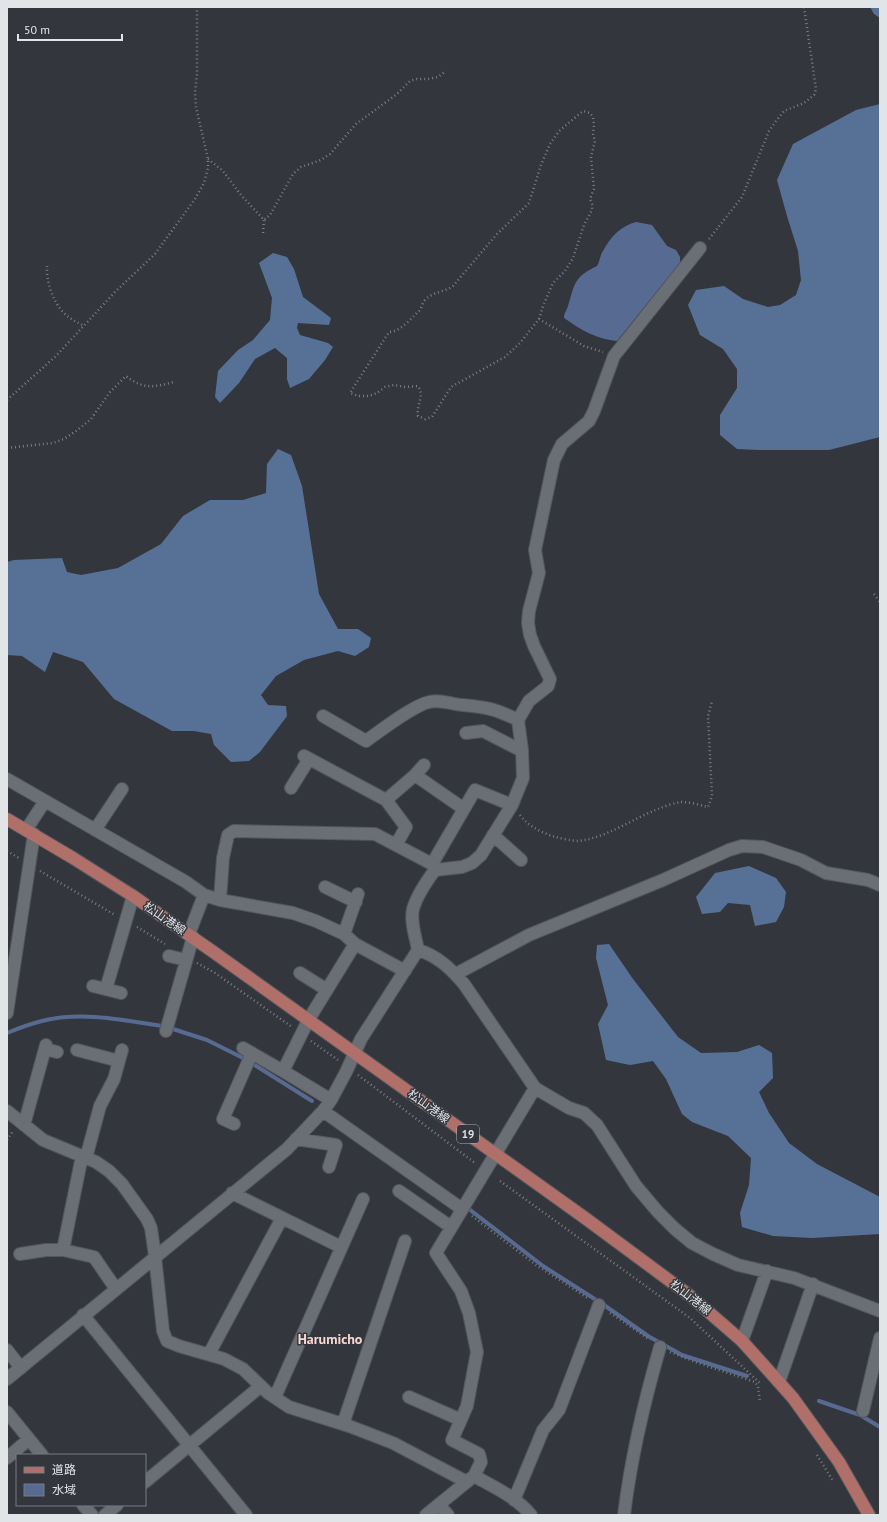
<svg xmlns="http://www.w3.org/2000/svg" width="887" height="1522" font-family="'PT Sans','Noto Sans JP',sans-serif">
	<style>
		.forest { fill: #577196 }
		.water { fill: #576a92 }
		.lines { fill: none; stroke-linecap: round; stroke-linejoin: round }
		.stream { stroke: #576a92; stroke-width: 4 }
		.minor-casing { stroke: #53565b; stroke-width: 14 }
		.major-casing { stroke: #53565b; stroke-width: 14 }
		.path { stroke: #7b7e83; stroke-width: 2.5; stroke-dasharray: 1 3; stroke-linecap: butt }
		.minor { stroke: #6a6e75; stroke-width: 12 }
		.major { stroke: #b07069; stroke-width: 12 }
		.labels { text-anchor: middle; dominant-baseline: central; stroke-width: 3; stroke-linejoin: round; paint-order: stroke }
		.shield { fill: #33373d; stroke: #aeb1b5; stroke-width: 1 }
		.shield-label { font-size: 11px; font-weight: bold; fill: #e2e5e8 }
		.street-label { font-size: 12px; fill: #e2e5e8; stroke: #33373d }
		.quarter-label { font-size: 14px; font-weight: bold; fill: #fad8d1; stroke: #33373d }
	</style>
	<rect width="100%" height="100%" fill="#33373d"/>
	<path class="forest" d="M870 7H880V18L874 14Z
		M880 104V437L829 450H758L737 449 720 435V415L737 388V369L723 349 700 335 688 305 696 290 724 286 743 299 768 307 780 305 796 295 801 280 798 251 787 216 777 180 793 144 856 110Z
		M273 253 287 257 294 269 303 297 331 318 329 325 298 323 297 328 300 335 328 343 333 347 325 360 309 379 290 388 287 379V358L275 348 255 359 239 383 220 403 215 397 218 371 238 350 253 340 270 320 272 298 259 263Z
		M278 449 291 455 302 486 319 594 338 629H358L371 638 369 647 355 656 338 651 304 660 276 676 261 695 268 705 286 706 287 716 260 752 249 761 231 762 214 745 211 734 194 731H172L114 699 83 662 53 652 45 672 22 656 7 655V562L14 560 62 558 67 572 81 575 118 568 161 544 183 516 210 500H243L266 493 267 464Z
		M749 866 776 878 786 892 784 907 776 922 755 926 750 905 728 903 720 912 702 914 696 897 715 873Z
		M609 944 633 979 678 1037 701 1053 737 1052 759 1045 772 1053 773 1078 759 1092 769 1113 789 1143 817 1164 880 1197V1234L812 1238 773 1236 742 1227 740 1213 749 1185 751 1158 728 1136 692 1122 682 1114 666 1079 653 1061 630 1065 606 1060 598 1024 608 1005 596 958 597 945Z"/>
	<path class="water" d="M636 222 652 225 667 246 676 250 680 257V263L617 341C594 338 583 331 564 318 564 313 567 310 568 306 575 283 574 277 597 266 600 261 600 255 603 251 610 237 621 226 636 222Z"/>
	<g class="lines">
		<path class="stream" d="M173 1029 207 1040 243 1058
			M7 1033C19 1028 30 1024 42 1021 81 1011 123 1020 162 1026
			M253 1064 312 1101
			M465 1206 543 1266 604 1305 648 1336 682 1355 747 1376
			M819 1401 860 1415 880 1427"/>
		<defs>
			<path id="minor" d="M323 716 366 741C380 731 414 705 429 702 441 699 450 704 462 705 486 707 496 709 518 720
				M466 733 483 731 522 751
				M304 756 386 800 406 827 396 845
				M415 775 464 809
				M7 779 186 882 204 895 220 900 293 913 316 921 344 934 355 944 405 971
				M291 788 309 759
				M386 800 415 775 424 765
				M26 830 45 801
				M95 830 122 789
				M493 835 521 860
				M432 864 475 790 512 805
				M325 887 356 902
				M220 900 223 858 228 835 234 831 375 834 432 864 435 870
				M189 934 204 895
				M344 934 358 894
				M418 950C438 956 451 969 464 984L535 1088 569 1108 584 1113 597 1125 636 1186 658 1212 675 1229 692 1243 713 1254 738 1265 794 1278 880 1311
				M169 956 186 960
				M300 973 327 990
				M456 974 529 935 663 880 729 850 742 846 763 847 801 860 826 873 868 880 880 885
				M93 986 121 993
				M106 989 133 896
				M7 1013 34 834
				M166 1031 193 937
				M243 1048 283 1071 331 1100
				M45 1049 57 1052
				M77 1050 119 1061
				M283 1071 309 1019 355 944
				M7 1111 43 1140 96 1162 109 1171 122 1184 147 1219 151 1228 155 1256 163 1331 167 1341 179 1346 224 1359 243 1369 268 1393 289 1407 349 1426 393 1443 467 1482
				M323 1111 462 1209
				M234 1124 223 1119 252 1053
				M24 1125 46 1045
				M296 1139 336 1145 329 1167
				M86 1158 100 1106 114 1079 122 1050
				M399 1191 451 1227
				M232 1193 341 1247
				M63 1250 82 1156
				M20 1254 46 1250H63L94 1257 116 1289
				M83 1315 246 1515
				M742 1341 767 1271
				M7 1350 21 1368
				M209 1354 282 1218
				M7 1379 287 1149 323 1111 331 1100 346 1072 361 1039 418 950C416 938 410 922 413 909 417 895 426 882 435 870L462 867 472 863 481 855 512 805 523 778 522 750 518 720 529 701 548 686 550 679 534 646 530 635 528 623 529 611 539 573 535 550 554 460 562 444 589 421 594 411 614 356 700 248
				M779 1382 813 1284
				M275 1397 363 1199
				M409 1397 461 1420
				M863 1411 880 1338
				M7 1412 42 1455
				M343 1424 405 1241
				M7 1458 29 1439
				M474 1476C494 1487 516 1497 531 1515
				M145 1482 261 1386
				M514 1500 543 1430 559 1410 599 1305
				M83 1505 92 1515
				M439 1505 448 1515
				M105 1515 117 1505
				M426 1515 474 1476 481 1462 479 1454 452 1440 467 1406 477 1352 469 1313 461 1291 436 1253 535 1088
				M624 1515C631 1458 644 1402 660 1347"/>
			<path id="major" d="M7 819 73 858 133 896 212 951 585 1218 689 1295 742 1341 793 1398 839 1462 869 1515"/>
		</defs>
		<use href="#minor" class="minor-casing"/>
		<use href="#major" class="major-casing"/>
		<path class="path" d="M208 159 223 171 241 195 264 220 270 215 293 174 301 167 321 160 330 154 356 124 397 94 410 81 417 79H428L438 77 446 71
			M263 233 264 220
			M709 239 742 197 769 131 776 121 784 111 804 103 814 95 816 89 804 7
			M47 266C46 281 53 303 65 314 70 319 77 322 84 326
			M539 319 543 306 553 283 565 271 573 258 584 225 592 210V204L590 199 594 189 591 157 595 141 593 134 594 125 593 117 590 113 583 111 559 131 550 144 541 165 529 203 497 234 453 286C445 292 432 292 425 300 422 303 422 308 419 311 410 319 402 331 389 332L350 393 358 396H369L377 393 385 387 394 385 405 387 418 386C425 396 416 405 418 416L425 419 432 417 451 387 505 357 520 343 539 319 584 346 603 352
			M7 400 56 356 115 292 155 254 195 199 204 183 208 168V159L196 107 195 92 197 74V7
			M7 448 53 443 64 439 76 431 91 419 110 392 126 376C144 390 154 387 174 382
			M874 594 880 602
			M520 815C528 826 539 831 552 836 560 838 571 841 579 841 608 837 632 819 658 809 665 806 674 803 681 802 690 802 700 805 708 807L712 796 708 716 712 701
			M7 851 19 858
			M40 871 115 915
			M137 927 165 944
			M197 963 215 973 292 1027
			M311 1041 338 1060
			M358 1075 475 1163
			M7 1140 13 1131
			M500 1181 690 1318 761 1384
			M472 1216 536 1265 589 1299
			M610 1313 650 1340
			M670 1352 698 1363 755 1382 758 1387 760 1402
			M817 1455 833 1481"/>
		<use href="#minor" class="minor"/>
		<use href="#major" class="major"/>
	</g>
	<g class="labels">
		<rect class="shield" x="457" y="1125" width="22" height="18" rx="3"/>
		<g class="shield-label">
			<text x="468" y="1134">19</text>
		</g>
		<g class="street-label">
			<text transform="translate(165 918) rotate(35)">松山港線</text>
			<text transform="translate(429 1106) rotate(36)">松山港線</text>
			<text transform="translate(691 1297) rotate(38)">松山港線</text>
		</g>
		<g class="quarter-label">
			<text x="330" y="1339">Harumicho</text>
		</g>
	</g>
	<rect width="887" height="1522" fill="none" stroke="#e2e5e8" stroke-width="16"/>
	<rect x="16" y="1454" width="130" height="52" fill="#33373d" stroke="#797d81"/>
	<rect x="24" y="1467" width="20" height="6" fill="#b07069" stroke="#797d81"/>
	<text x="52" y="1474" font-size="12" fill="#e2e5e8">道路</text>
	<rect x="24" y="1484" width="20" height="12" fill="#576a92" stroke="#797d81"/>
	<text x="52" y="1494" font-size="12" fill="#e2e5e8">水域</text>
	<path d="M18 34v6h104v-6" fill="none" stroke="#e2e5e8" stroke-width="2"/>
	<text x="24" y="34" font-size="12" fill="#e2e5e8" stroke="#33373d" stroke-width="3" paint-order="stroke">50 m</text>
</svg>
